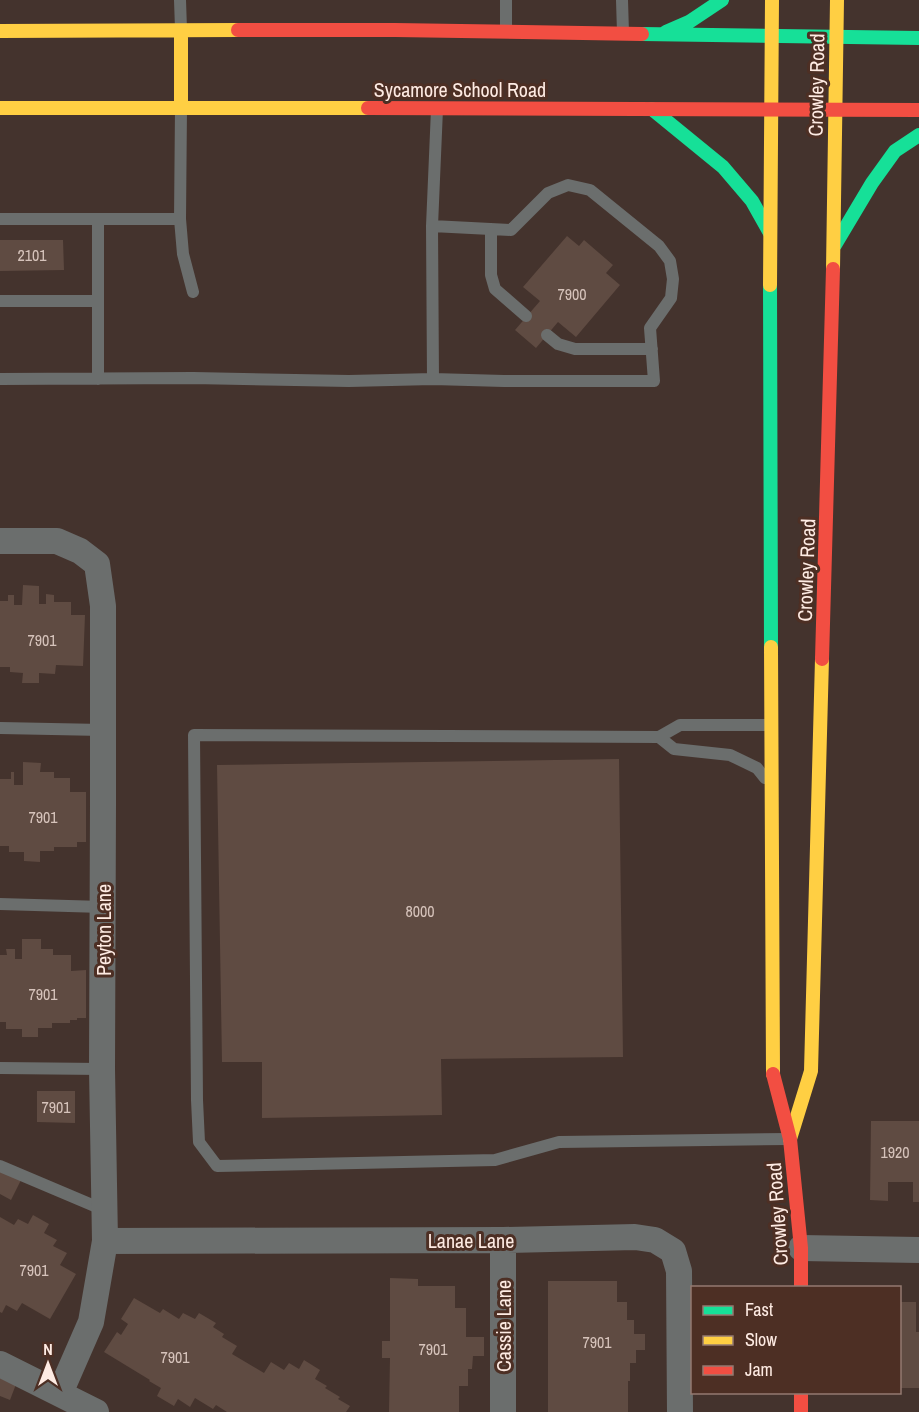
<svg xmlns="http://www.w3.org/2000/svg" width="919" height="1412" font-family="'Archivo Narrow',sans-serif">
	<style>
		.building { fill: #5f4b42 }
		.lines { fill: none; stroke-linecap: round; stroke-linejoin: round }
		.lane { stroke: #6b6e6d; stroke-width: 12 }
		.street { stroke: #6b6e6d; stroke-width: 26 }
		.fast { stroke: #16e098; stroke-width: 14 }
		.slow { stroke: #ffcf43; stroke-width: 14 }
		.jam { stroke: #f24e42; stroke-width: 14 }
		.labels { text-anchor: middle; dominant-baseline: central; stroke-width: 6; stroke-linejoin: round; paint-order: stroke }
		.number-label { font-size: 16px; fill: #d6c3bb }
		.street-label { font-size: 20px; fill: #feebe3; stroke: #4d2f24 }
	</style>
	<rect width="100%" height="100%" fill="#44332d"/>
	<path class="building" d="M567 236 579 246 584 240 613 265 606 273 620 285 576 337 558 322 536 348 515 330 540 301 523 287Z
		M0 240H63L64 270 0 271Z
		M23 585 39 586V604H46V594L54 595V602H71V615H85L83 666 56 665 55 674 39 673V683H22L23 673 10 672V667H0V601H8V595H14V605H22Z
		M619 759 623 1057 441 1059 442 1115 262 1118V1062H222L217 765Z
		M23 762 41 763 40 772H54V778H70V792H86V842H77V847H54V851H40V862L24 861V852H9V846H0V779H11V772H14V785H23Z
		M22 939H41V949H53V955H71V971L86 970V1018H77V1020H70V1023H52V1028H38V1037H22V1029H6V1022H0V955H7L6 949H15V959H22Z
		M37 1091H75V1123L37 1122Z
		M871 1121H919V1202H913V1182H888V1201L870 1200Z
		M0 1167 22 1178 11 1200 0 1194Z
		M33 1215 49 1224 44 1233 57 1240 53 1246 67 1253 60 1265 76 1274 50 1319 22 1303 17 1311 6 1305 2 1313 0 1312V1217L14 1225 18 1219 28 1224Z
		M390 1278 418 1279V1286H455V1308H466V1337H484V1356H473L472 1369H468V1386H459V1412H389L390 1358H382V1341H390Z
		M548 1281H617V1302H627V1320H634V1334H645V1350H636V1363H630V1381H628V1412H548Z
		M134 1298 160 1313 163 1309 179 1319 183 1313 195 1319 199 1313 216 1323 213 1327 224 1334 222 1337 237 1346 232 1354 264 1373 271 1362 284 1370 289 1363 299 1369 304 1360 320 1370 315 1379 327 1386 325 1388 340 1397 338 1399 350 1406 346 1412H227L216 1405 213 1409 195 1398 190 1407 178 1399 174 1406 157 1396 161 1388 149 1381 150 1380 104 1352 117 1332 121 1335 128 1324 121 1319Z
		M900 1302H916V1332H919V1388H900Z
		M0 1372 18 1379 10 1400 0 1396Z"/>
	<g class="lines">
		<path class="lane" d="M180 0 181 29
			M506 0V31
			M622 0 623 32
			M181 108 180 219 183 254 193 292
			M0 219H180
			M432 226 511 230 548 193 568 185 590 190 659 246 670 261 673 279 671 298 650 328 654 381H504L433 379 432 226 437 109
			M491 229V275L495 289 526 316
			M0 301H98
			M547 335 558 344 575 349H652
			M0 379 193 378 349 381 433 379
			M98 379V219
			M771 725H680L659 737 194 735 197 1100 199 1142 217 1166 495 1160 559 1142 789 1139
			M0 728 103 730
			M659 737 674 749 730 755 757 768 765 778
			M0 904 103 907
			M0 1068 102 1069
			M0 1166 104 1210"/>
		<path class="street" d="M0 541H57L80 551 97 564 103 606V805L102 1069 105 1241 91 1322 60 1393
			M503 1240V1412
			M105 1241 503 1240 635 1237 655 1240 673 1251 679 1271 680 1412
			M801 1248 919 1250
			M0 1364 96 1412"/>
		<path class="fast" d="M666 32 689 22 722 0
			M642 34 919 38
			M652 109 723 167 752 201 770 233
			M835 245 872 183 895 151 919 135
			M770 285 771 647"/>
		<path class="slow" d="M0 31 238 30
			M181 31V107
			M0 108H368
			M833 269 837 0
			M770 285 772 0
			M771 647 773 1074
			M790 1139 811 1071 822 659"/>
		<path class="jam" d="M238 30H395L642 34
			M368 108 919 110
			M822 659 833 269
			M773 1074 790 1139 801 1248V1288
			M801 1392V1412"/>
	</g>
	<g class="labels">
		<g class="number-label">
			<text x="32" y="255">2101</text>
			<text x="572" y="294">7900</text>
			<text x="42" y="640">7901</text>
			<text x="43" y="817">7901</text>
			<text x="420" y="911">8000</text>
			<text x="43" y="994">7901</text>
			<text x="56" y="1107">7901</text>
			<text x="895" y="1152">1920</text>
			<text x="34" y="1270">7901</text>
			<text x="597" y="1342">7901</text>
			<text x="433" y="1349">7901</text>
			<text x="175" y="1357">7901</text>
		</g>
		<g class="street-label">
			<text transform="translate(816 85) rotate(-89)">Crowley Road</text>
			<text x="460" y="89">Sycamore School Road</text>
			<text transform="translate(806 570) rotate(-88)">Crowley Road</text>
			<text transform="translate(103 930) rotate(-90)">Peyton Lane</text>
			<text transform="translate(777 1214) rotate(-94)">Crowley Road</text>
			<text x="471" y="1240">Lanae Lane</text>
			<text transform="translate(503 1326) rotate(-90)">Cassie Lane</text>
		</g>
	</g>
	<rect x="691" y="1286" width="210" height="108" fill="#4d2f24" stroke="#947a70" stroke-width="1.5"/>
	<rect x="703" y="1306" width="30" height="9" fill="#16e098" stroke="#947a70" stroke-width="1.5"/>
	<text x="745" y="1316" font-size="18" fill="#feebe3">Fast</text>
	<rect x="703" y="1336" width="30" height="9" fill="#ffcf43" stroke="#947a70" stroke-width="1.5"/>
	<text x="745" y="1346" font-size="18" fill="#feebe3">Slow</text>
	<rect x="703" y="1366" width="30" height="9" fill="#f24e42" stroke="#947a70" stroke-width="1.5"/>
	<text x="745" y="1376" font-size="18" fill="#feebe3">Jam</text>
	<g transform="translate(48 1364)" stroke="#4d2f24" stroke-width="4.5" paint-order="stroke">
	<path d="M0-4.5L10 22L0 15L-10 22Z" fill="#feebe3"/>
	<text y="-9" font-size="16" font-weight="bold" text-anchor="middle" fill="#feebe3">N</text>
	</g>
</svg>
